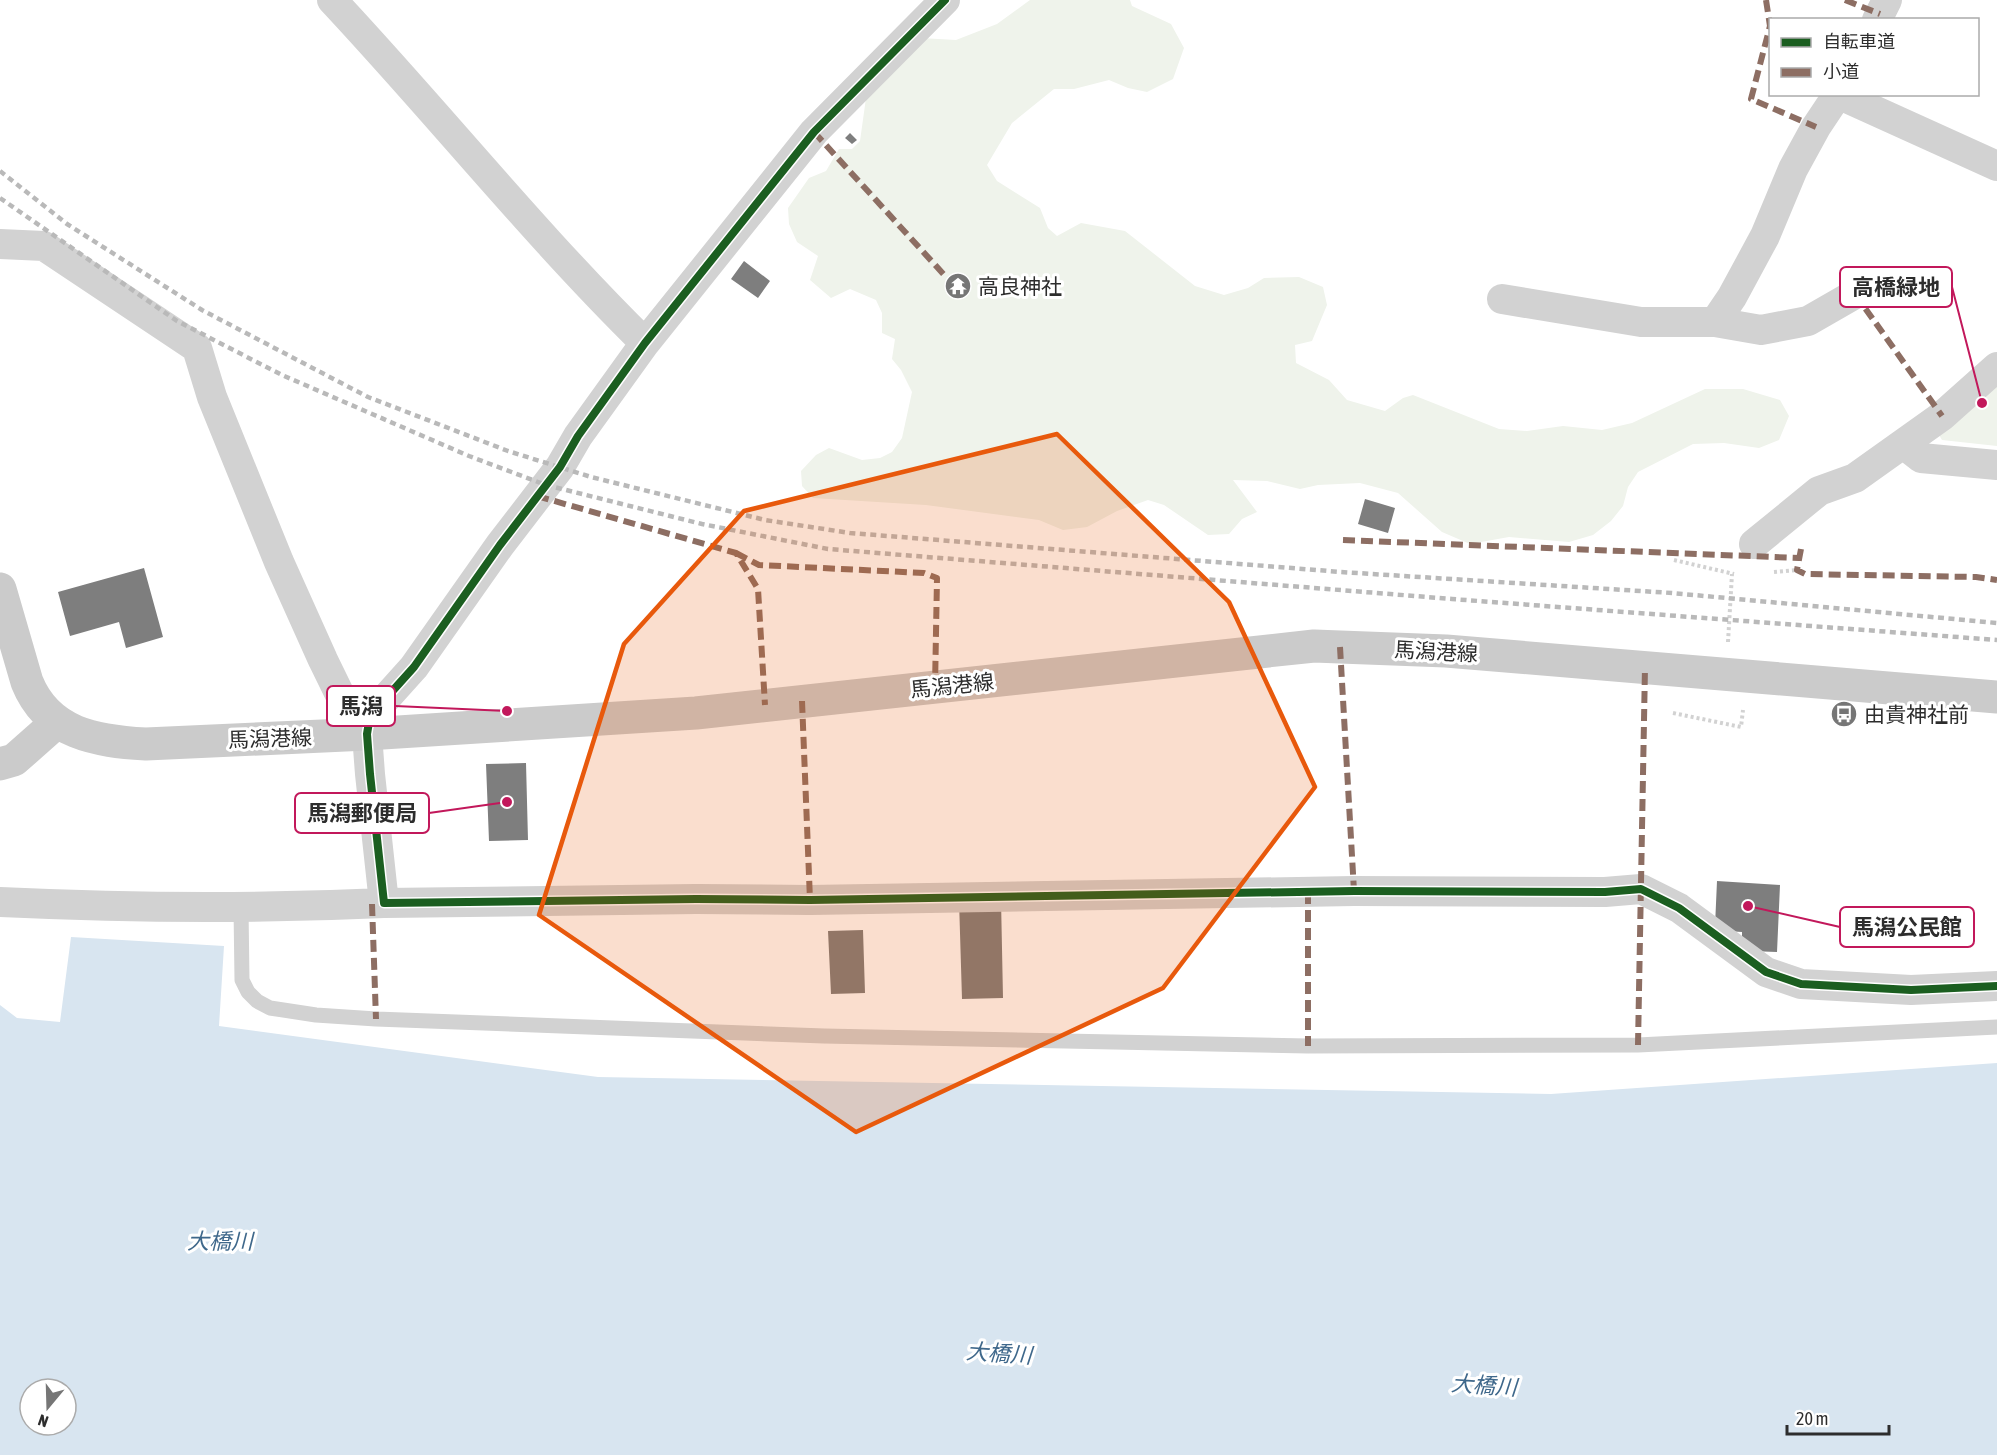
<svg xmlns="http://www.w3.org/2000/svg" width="1997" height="1455" font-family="'Asap Condensed','Noto Sans JP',sans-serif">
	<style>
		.green { fill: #eff3eb }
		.water { fill: #d8e5f0; fill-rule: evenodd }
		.building { fill: #7e7e7e }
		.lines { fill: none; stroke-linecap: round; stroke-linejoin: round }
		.path { stroke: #d2d2d2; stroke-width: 4; stroke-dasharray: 3 3; stroke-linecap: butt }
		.lane { stroke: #d2d2d2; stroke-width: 15 }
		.street { stroke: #d2d2d2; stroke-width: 30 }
		.secondary { stroke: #cbcbcb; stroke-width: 33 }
		.rail { stroke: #b9b9b9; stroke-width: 4.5; stroke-dasharray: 6 4.5; stroke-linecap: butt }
		.quiet { stroke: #8d6e63; stroke-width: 6; stroke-dasharray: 12 6; stroke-linecap: butt }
		.cycleway-casing { stroke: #fff; stroke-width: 11 }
		.cycleway { stroke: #1b5e20; stroke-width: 8 }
		.marked { fill: #e8590c; fill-opacity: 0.2; stroke: #e8590c; stroke-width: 4.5; stroke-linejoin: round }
		.labels { text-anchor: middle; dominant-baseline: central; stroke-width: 6; stroke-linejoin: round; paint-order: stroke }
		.poi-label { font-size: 21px; fill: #2d2d2d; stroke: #fff; text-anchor: start }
		.street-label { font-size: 21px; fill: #2d2d2d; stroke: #fff }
		.water-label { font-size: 22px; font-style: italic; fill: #3f688b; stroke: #fff }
		.leader { fill: none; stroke: #c2185b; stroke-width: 2 }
		.callout-dot { fill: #c2185b; stroke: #fff; stroke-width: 2 }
		.callout { fill: #fff; stroke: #c2185b; stroke-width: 2 }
		.callout-label { font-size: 22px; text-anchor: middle; font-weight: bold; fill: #2d2d2d }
	</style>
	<rect width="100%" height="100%" fill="#fff"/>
	<path class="green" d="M1030 0H1130L1132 6 1171 24 1184 48 1173 79 1147 92 1128 88 1109 80 1074 89H1054L1012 123 987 165 997 181 1040 208 1048 228 1057 236 1081 223 1125 231 1195 286 1224 295 1248 288 1264 278 1299 277 1323 287 1327 305 1312 341 1295 345 1296 363 1329 380 1347 400 1385 411 1403 398 1413 395 1499 429 1527 431 1563 426 1602 430 1632 423 1705 389H1743L1780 400 1789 416 1779 440 1759 448 1724 443 1693 444 1638 472 1628 487 1623 506 1611 521 1593 535 1569 542 1509 537 1470 544 1442 532 1398 493 1360 483 1318 485 1300 489 1267 481 1233 480 1257 512 1242 519 1229 534 1208 535 1164 505 1148 500 1117 511 1087 527 1063 530 1039 520 926 505 813 498 802 486 801 471 816 455 829 448 862 460 880 458 892 452 902 438 912 392 901 370 892 359 895 339 882 333V313L876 300 850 289 831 298 810 280 818 256 797 242 789 224 788 208 809 178 826 171 839 149H852L860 141 866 98 921 38 956 40 997 24Z
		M1997 377V446L1942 440 1936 430Z"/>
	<path class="water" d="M71 937 224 946 219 1026 598 1077 1551 1094 1997 1063V1455H0V1005L17 1018 60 1022ZM30 1389H66V1425H30Z"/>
	<path class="building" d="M850 133 857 140 852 144 845 138Z
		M744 261 770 281 758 298 731 279Z
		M960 280 965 288 956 293 952 284Z
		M1365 499 1395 508 1388 533 1358 524Z
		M144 568 163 637 126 648 119 622 70 636 58 592Z
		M526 763 528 840 489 841 486 764Z
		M1717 881 1780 885 1777 952 1749 951 1742 947V932L1726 931 1715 926Z
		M1001 899 1003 998 962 999 959 900Z
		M863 930 865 993 831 994 828 931Z"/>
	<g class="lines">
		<path class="path" d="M1674 560 1734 574
			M1774 572 1797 570
			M1728 642 1732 574
			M1673 713 1741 727 1743 710"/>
		<path class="lane" d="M241 908 242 980 248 992 257 1001 270 1008 316 1015 376 1019 824 1036 1308 1046 1638 1045 1997 1027"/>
		<path class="street" d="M332 0C438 113 535 235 645 343
			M945 0 814 132 645 343 578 436 560 467 500 545 414 667 370 716 367 734 370 774 384 903 696 899 810 900 1354 891 1605 892 1641 889 1679 908 1766 972 1801 984 1911 990 1997 986
			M1877 20 1887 0
			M0 244 44 246 197 348 212 397 279 562 323 660 343 701 368 723
			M1502 299 1641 322H1715L1732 297 1765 236 1793 169 1816 127 1838 94 1997 166
			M1715 322 1761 330 1808 321 1862 290
			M1903 444 1921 458 1997 465
			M1754 544 1819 491 1855 478 1942 416 1997 367
			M0 902C128 908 256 909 384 903"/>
		<path class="secondary" d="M0 589 27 682C48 734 96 741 146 744L367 734 696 713 1314 646 1446 651 1997 697
			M0 764 14 760 57 722"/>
		<path class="rail" d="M0 171 67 224 202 310 368 397 508 451 591 477 765 520 850 533 1341 572 1672 593 1997 623
			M0 198 177 321 282 375 469 456 546 485 702 524 828 549 1452 599 1997 640"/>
		<path class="quiet" d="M1766 0 1770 26 1751 99 1816 127
			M1845 0 1880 14
			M814 132 947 278
			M1855 294 1942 416
			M537 496 736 553 758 589 765 705
			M1343 540 1799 558
			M1801 549 1797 570 1805 574 1976 577 1997 580
			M736 553 759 565 924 573 937 578 935 687
			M1340 647 1354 891
			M802 701 810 900
			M1308 892V1046
			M372 904 376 1019
			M1638 1045 1645 667"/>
		<defs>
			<path id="cycleway" d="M945 0 814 132 645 343 578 436 560 467 500 545 414 667 370 716 367 734 370 774 384 903 696 899 810 900 1354 891 1605 892 1641 889 1679 908 1766 972 1801 984 1911 990 1997 986"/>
		</defs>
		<use href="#cycleway" class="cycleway-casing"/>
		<use href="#cycleway" class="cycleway"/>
	</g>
	<path class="marked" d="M1057 434 1229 602 1315 787 1163 988 856 1132 539 915 624 644 744 511Z"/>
	<defs>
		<symbol id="temple-disc" viewBox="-11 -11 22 22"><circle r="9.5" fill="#767676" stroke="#fff"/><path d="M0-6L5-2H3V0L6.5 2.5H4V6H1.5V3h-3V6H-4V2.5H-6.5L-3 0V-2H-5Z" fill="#fff"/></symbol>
		<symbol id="bus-disc" viewBox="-11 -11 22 22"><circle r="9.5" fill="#767676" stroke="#fff"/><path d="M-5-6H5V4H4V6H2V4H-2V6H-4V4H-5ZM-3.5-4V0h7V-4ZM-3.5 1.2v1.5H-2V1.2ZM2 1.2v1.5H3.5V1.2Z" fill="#fff"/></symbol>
	</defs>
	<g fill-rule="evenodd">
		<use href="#temple-disc" x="943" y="271" width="30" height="30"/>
		<use href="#bus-disc" x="1829" y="699" width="30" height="30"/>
	</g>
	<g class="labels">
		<g class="poi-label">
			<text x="978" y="286">高良神社</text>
			<text x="1864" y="714">由貴神社前</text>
		</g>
		<g class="street-label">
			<text transform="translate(1436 651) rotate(3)">馬潟港線</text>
			<text transform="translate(952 685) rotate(-6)">馬潟港線</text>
			<text transform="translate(270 738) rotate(-2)">馬潟港線</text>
		</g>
		<g class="water-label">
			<text x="220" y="1241">大橋川</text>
			<text transform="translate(999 1353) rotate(4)">大橋川</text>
			<text transform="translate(1484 1385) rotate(4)">大橋川</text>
		</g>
	</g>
	<path class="leader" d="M1982 403L1952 287M507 711L395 706M507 802L429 813M1748 906L1840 927"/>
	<g class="callout-dot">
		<circle cx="1982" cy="403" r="6"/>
		<circle cx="507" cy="711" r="6"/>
		<circle cx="507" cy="802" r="6"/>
		<circle cx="1748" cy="906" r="6"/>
	</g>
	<g class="callout">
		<rect x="1840" y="267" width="112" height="40" rx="6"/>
		<rect x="327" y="686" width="68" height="40" rx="6"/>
		<rect x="295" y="793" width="134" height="40" rx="6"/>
		<rect x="1840" y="907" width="134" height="40" rx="6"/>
	</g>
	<g class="callout-label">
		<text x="1896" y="295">高橋緑地</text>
		<text x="361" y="714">馬潟</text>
		<text x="362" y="821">馬潟郵便局</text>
		<text x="1907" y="935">馬潟公民館</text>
	</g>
	<rect x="1769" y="18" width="210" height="78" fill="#ffffff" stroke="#ababab" stroke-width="1.5"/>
	<rect x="1781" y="38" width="30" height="9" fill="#1b5e20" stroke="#ababab" stroke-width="1.5"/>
	<text x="1823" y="48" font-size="18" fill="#2d2d2d">自転車道</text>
	<rect x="1781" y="68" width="30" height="9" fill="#8d6e63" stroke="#ababab" stroke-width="1.5"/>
	<text x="1823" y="78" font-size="18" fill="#2d2d2d">小道</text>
	<g transform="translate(48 1407) rotate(199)"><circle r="28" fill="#ffffff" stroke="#ababab" stroke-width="1.5"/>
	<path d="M0-4.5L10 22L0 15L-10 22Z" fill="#767676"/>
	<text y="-9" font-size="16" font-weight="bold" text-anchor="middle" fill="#2d2d2d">N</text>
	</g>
	<path d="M1787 1425v9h102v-9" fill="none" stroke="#2d2d2d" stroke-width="3"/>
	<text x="1796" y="1425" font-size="18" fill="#2d2d2d" stroke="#ffffff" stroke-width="4.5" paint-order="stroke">20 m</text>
</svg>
